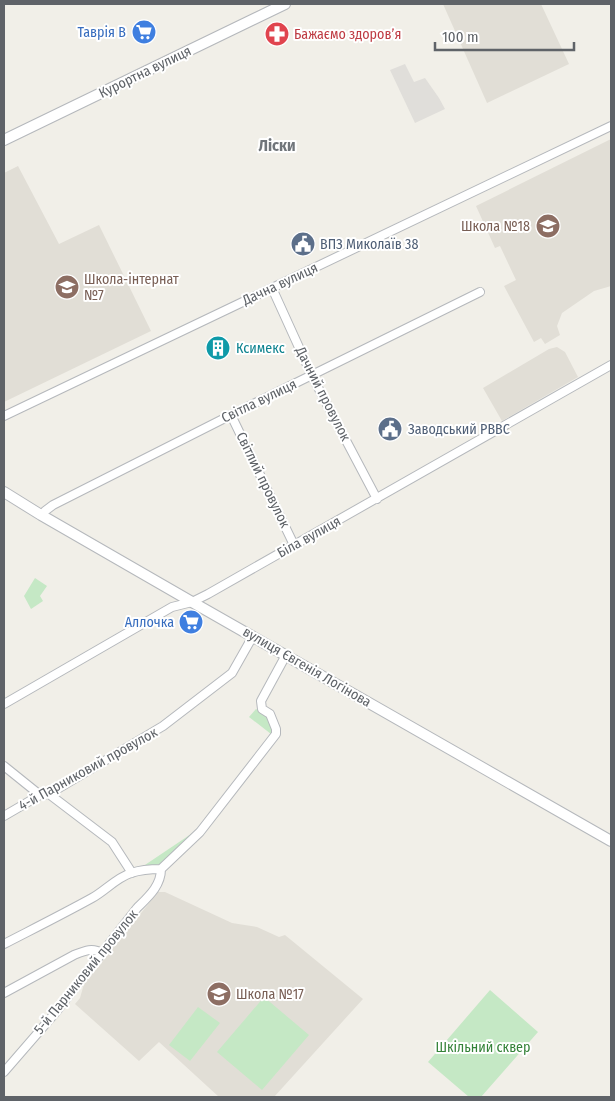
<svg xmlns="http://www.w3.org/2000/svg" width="615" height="1101" font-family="'Fira Sans Condensed',sans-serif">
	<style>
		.industrial { fill: #e0deda }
		.education { fill: #e1ded6 }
		.green { fill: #c5e8c5 }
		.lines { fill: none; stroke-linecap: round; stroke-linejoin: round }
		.minor-casing { stroke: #b5b8bc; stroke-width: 10 }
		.tertiary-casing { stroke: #b5b8bc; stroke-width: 12 }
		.minor { stroke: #fff; stroke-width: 8 }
		.tertiary { stroke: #fff; stroke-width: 10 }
		.labels { text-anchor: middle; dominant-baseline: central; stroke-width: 4; stroke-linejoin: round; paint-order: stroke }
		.shop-label { font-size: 14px; fill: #366cbe; stroke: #fff; text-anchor: end }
		.health-label { font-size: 14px; fill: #be3a42; stroke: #fff; text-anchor: start }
		.street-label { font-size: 14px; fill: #5f6368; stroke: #fff }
		.education-label { font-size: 14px; fill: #785e54; stroke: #fff; text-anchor: start }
		.service-label { font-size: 14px; fill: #4e5e75; stroke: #fff; text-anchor: start }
		.culture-label { font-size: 14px; fill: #0d838f; stroke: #fff; text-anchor: start }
		.park-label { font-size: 14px; fill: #348238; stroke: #fff }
		.quarter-label { font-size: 16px; font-weight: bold; fill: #70757a; stroke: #fff }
	</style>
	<rect width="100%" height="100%" fill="#f1efe8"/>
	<path class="industrial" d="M405 64 414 82 425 78 439 98 445 109 415 123 390 70Z"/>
	<path class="education" d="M443 4H541L569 64 487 103Z
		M611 139V286L594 291 562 313 557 326 560 335 545 344 541 338 534 342 504 286 516 280 500 246 495 248 476 206Z
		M18 166 59 244 99 225 151 331 4 402V173Z
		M557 347 565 352 578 377 502 421 483 388 549 349Z
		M158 892H165L232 923 257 927 279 937 285 935 363 999 274 1097H219L159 1042 139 1061 75 1004 80 998 84 984Z"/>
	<path class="green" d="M35 578 47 586 40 596 43 601 31 609 24 596Z
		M256 709 269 717 272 730 271 734 249 717Z
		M194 832 163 863 142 869H139Z
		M490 990 538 1032 481 1097H469L428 1062Z
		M264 997 309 1035 262 1090 217 1052Z
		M198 1007 220 1023 190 1061 169 1045Z"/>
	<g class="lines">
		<defs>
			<path id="minor" d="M272 288 312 376 377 499
				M231 415 294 545
				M4 416 611 126
				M41 515 45 511 53 505 231 415 480 292
				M4 704 172 607 192 602 208 594 611 365
				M4 766 40 795
				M49 794 112 842 132 873
				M4 816 40 795 49 794 163 726 232 673 253 636
				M4 944C33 929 63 914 92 898 105 891 116 878 131 873 140 870 151 869 161 869
				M4 993 74 955C84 951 92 947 102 953
				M4 1072 56 1012 137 908C148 897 161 886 161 869L200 832 276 734V729L270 714 262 709 261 701 286 655"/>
			<path id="tertiary" d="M4 140 285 4
				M4 492 41 515 192 602 611 841"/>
		</defs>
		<use href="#minor" class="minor-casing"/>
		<use href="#tertiary" class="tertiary-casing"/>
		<use href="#minor" class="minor"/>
		<use href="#tertiary" class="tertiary"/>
	</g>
	<defs>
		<symbol id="supermarket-disc" viewBox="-11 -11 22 22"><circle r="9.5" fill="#3f7fe0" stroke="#fff"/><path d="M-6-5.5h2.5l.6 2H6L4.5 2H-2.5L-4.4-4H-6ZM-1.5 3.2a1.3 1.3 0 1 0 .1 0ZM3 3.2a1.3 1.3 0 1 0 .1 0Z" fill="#fff"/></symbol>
		<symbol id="pharmacy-disc" viewBox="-11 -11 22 22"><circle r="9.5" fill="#e0444e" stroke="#fff"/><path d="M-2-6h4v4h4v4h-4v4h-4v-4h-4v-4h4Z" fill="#fff"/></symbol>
		<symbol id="school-disc" viewBox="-11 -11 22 22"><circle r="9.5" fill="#8d6e63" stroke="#fff"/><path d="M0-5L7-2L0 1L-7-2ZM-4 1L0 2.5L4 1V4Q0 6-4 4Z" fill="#fff"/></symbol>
		<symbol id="civic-disc" viewBox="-11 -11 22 22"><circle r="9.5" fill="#5c6f8a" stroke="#fff"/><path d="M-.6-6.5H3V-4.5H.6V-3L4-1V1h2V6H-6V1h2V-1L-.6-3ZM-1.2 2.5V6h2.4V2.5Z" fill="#fff"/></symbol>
		<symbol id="building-disc" viewBox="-11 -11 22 22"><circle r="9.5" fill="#0f9aa8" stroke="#fff"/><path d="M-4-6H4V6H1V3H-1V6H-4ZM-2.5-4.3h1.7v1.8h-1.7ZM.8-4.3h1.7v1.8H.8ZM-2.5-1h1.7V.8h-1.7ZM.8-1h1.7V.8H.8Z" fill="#fff"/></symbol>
	</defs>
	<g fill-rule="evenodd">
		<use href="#supermarket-disc" x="130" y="18" width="28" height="28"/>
		<use href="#pharmacy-disc" x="263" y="20" width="28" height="28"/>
		<use href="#school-disc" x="534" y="212" width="28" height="28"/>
		<use href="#civic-disc" x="289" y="230" width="28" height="28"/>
		<use href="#school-disc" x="53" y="273" width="28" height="28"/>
		<use href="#building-disc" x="204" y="334" width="28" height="28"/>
		<use href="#civic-disc" x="376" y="415" width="28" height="28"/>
		<use href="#supermarket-disc" x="177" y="608" width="28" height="28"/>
		<use href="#school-disc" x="205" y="980" width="28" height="28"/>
	</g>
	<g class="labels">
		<g class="shop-label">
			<text x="126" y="32">Таврія В</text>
			<text x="174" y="622">Аллочка</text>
		</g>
		<g class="health-label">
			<text x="294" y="34">Бажаємо здоровʼя</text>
		</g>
		<g class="street-label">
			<text transform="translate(145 72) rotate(-26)">Курортна вулиця</text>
			<text transform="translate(280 284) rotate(-25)">Дачна вулиця</text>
			<text transform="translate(323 394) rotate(63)">Дачний провулок</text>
			<text transform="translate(259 401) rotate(-26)">Світла вулиця</text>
			<text transform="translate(263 480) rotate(64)">Світлий провулок</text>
			<text transform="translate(309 537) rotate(-29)">Біла вулиця</text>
			<text transform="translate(307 667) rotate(30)">вулиця Євгенія Логінова</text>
			<text transform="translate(88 769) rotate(-29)">4-й Парниковий провулок</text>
			<text transform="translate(86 972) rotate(-51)">5-й Парниковий провулок</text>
		</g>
		<g class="education-label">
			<text x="530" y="226" text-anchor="end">Школа №18</text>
			<text x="84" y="279">Школа-інтернат<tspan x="84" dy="16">№7</tspan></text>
			<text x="236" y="994">Школа №17</text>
		</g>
		<g class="service-label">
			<text x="320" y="244">ВПЗ Миколаїв 38</text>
			<text x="408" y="429">Заводський РВВС</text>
		</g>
		<g class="culture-label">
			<text x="236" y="348">Ксимекс</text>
		</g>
		<g class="park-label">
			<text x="483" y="1047">Шкільний сквер</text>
		</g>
		<g class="quarter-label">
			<text x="277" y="145">Ліски</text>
		</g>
	</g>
	<rect width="615" height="1101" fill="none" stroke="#5f6368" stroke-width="10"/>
	<path d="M435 42v8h139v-8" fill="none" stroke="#5f6368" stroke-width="2.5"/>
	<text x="442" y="42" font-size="15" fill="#5f6368" stroke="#ffffff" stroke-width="4" paint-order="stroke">100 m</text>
</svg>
